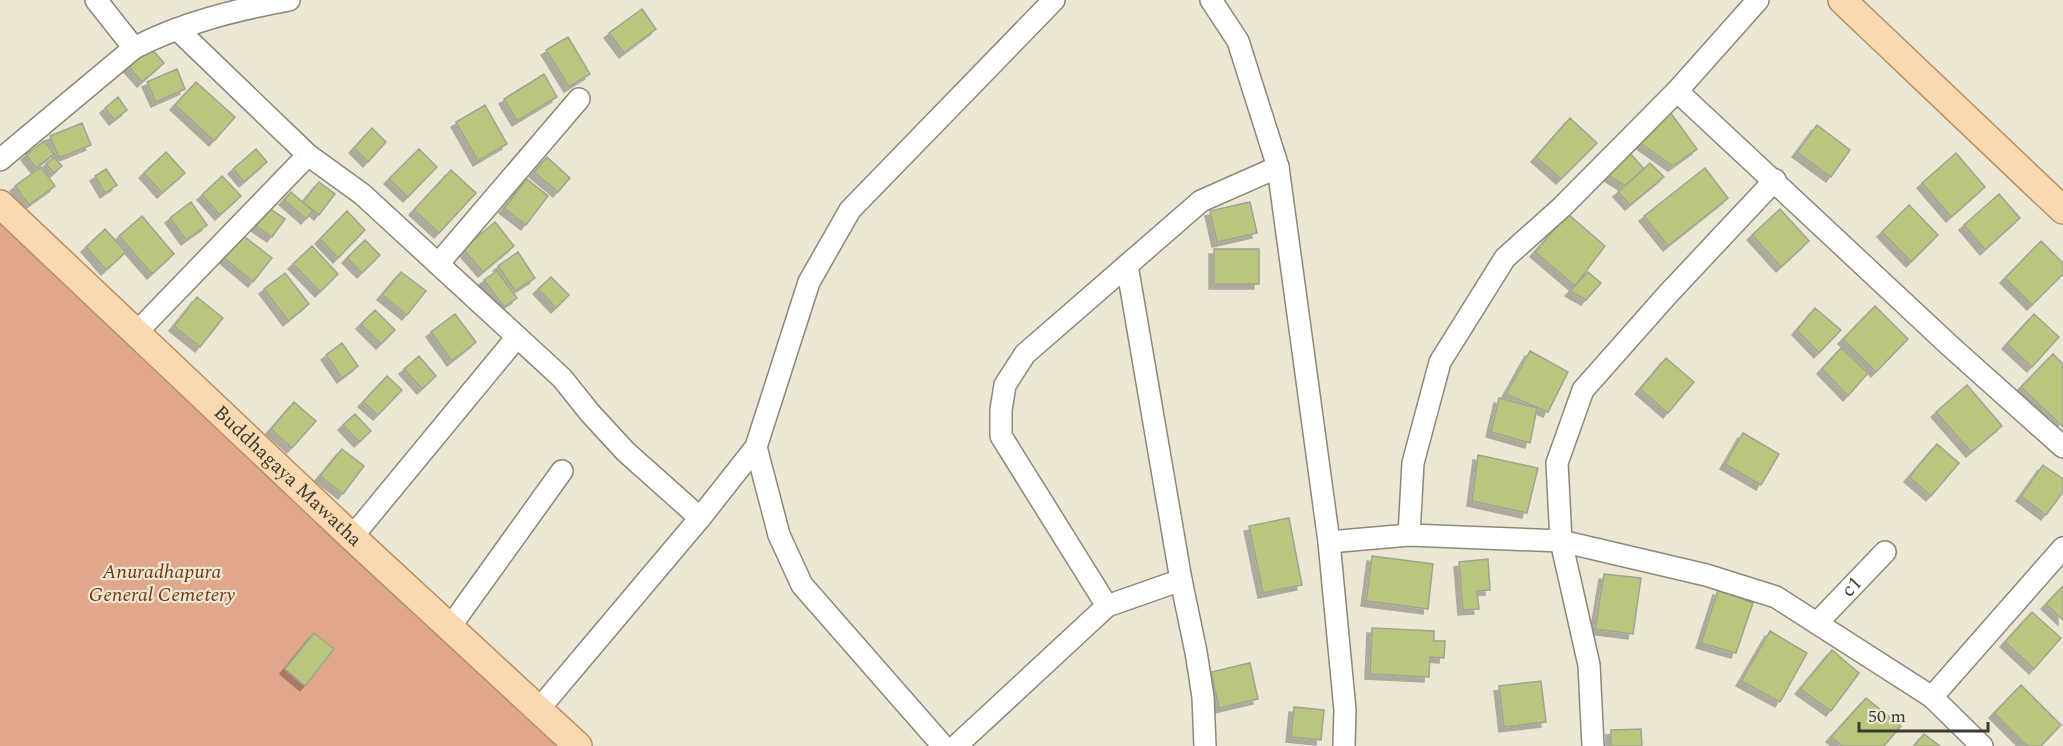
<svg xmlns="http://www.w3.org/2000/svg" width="2063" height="746" font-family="Spectral,serif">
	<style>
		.green { fill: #e0a78b }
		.building { fill: #bac67d; stroke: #a0a492; stroke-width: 1.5; filter: url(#shadow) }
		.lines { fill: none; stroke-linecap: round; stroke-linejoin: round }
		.minor-casing { stroke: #8d8877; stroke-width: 24 }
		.major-casing { stroke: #b79162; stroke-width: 30 }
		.minor { stroke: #fff; stroke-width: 21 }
		.major { stroke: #fbd9b0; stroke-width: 27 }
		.labels { text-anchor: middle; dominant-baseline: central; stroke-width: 4.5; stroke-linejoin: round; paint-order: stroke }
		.street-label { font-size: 20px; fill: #3d3a33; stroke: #ece7d4 }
		.park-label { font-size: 20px; font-style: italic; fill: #753610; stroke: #ece7d4 }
	</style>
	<defs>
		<filter id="shadow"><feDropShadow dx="-5" dy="5" stdDeviation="0" flood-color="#0004"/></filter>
	</defs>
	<rect width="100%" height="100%" fill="#ece7d4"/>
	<path class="green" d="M0 204 573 746H0Z"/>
	<path class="building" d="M642 9 656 29 624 53 609 33Z
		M568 37 590 74 569 87 546 50Z
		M148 45 164 63 142 82 126 64Z
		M177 69 185 89 156 102 147 82Z
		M544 74 557 97 517 121 504 99Z
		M196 82 235 117 214 141 175 105Z
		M118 97 127 110 114 120 105 108Z
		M485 105 507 144 478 161 456 122Z
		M1670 112 1697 149 1673 166 1640 143Z
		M1570 118 1597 143 1561 179 1536 157Z
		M82 123 91 145 59 158 50 136Z
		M1817 125 1850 150 1831 177 1797 152Z
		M372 128 386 142 368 162 354 148Z
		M44 141 54 154 36 168 26 155Z
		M256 149 267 162 244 182 233 169Z
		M419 149 437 167 408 197 389 179Z
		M166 152 185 173 162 193 144 173Z
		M1629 152 1644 169 1625 186 1606 174Z
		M1956 153 1985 187 1951 217 1922 183Z
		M54 157 62 166 54 173 46 164Z
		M547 157 570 178 558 192 534 172Z
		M1650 163 1664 177 1630 205 1618 192Z
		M41 167 55 186 29 205 15 186Z
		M1705 168 1728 198 1668 246 1644 216Z
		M106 169 117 185 105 193 95 176Z
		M451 170 476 193 439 233 414 210Z
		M222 176 241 196 220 215 202 195Z
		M527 179 548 196 526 225 504 208Z
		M319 182 335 194 319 215 303 202Z
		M291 192 313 211 306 219 284 200Z
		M1999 194 2020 218 1985 250 1964 225Z
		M191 202 207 225 186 240 170 218Z
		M1250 202 1257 233 1217 242 1210 211Z
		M1909 205 1938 235 1911 262 1882 232Z
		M266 206 285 219 272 237 253 224Z
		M1780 209 1809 241 1781 267 1752 235Z
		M347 211 365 230 338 258 320 239Z
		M1568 214 1605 246 1575 286 1535 252Z
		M142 216 174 254 152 274 119 236Z
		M495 222 514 246 483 272 463 249Z
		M105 229 126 252 106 270 86 247Z
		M241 234 272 258 253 282 223 257Z
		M365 240 380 255 362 273 347 258Z
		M2041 241 2063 263V274L2032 305 2005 278Z
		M312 246 338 274 320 292 293 264Z
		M1214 249H1259V284H1214Z
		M518 252 535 278 515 291 498 266Z
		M497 271 517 298 504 307 484 280Z
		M401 272 426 291 407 315 382 295Z
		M1588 272 1601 283 1586 300 1570 291Z
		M285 273 309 304 288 321 264 289Z
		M551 277 569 295 556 308 538 289Z
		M197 297 223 318 200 347 174 326Z
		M1875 306 1908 339 1876 372 1843 339Z
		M1815 308 1841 330 1819 353 1797 330Z
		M375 310 395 330 381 344 361 324Z
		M455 314 476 342 452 361 431 332Z
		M2034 314 2059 337 2032 367 2007 344Z
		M342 343 358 366 342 378 326 355Z
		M1841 348 1868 373 1848 396 1822 369Z
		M1530 351 1568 372 1548 412 1506 394Z
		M2053 354 2063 364V427L2021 387Z
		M419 356 436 376 422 389 404 369Z
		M1666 358 1694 382 1668 413 1640 389Z
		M387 376 402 390 378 415 363 402Z
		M1967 385 2002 426 1971 452 1936 412Z
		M1499 398 1537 408 1530 443 1491 432Z
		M294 402 316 421 292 448 271 429Z
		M355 414 371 431 359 442 343 425Z
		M1743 433 1779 454 1761 485 1725 464Z
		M1937 444 1959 463 1931 496 1909 477Z
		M342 449 364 466 343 494 320 476Z
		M1478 455 1538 468 1527 513 1472 501Z
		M2043 465 2063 479V492L2046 515 2021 496Z
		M1289 518 1302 585 1263 593 1249 526Z
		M1372 556 1433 564 1428 609 1366 601Z
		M1488 559 1490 590 1477 591 1479 609 1463 610 1459 562Z
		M1604 574 1641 578 1633 634 1595 629Z
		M2063 586V620L2046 604Z
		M1718 590 1753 603 1736 653 1701 643Z
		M2032 612 2061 638 2034 669 2005 642Z
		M1372 628 1434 631V641H1445L1444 658 1430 657 1429 677 1370 674Z
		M1770 631 1807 653 1780 702 1741 681Z
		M314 633 334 649 305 686 285 669Z
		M1832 650 1859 673 1831 711 1800 689Z
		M1250 663 1258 699 1219 708 1211 672Z
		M1541 681 1546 722 1504 727 1499 686Z
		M2021 685 2061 725 2041 746H2027L1994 713Z
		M1866 698 1901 726 1884 746H1842L1831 737Z
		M1294 707 1324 710 1321 740 1291 737Z
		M1641 729 1642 746H1611V730Z
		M1924 734 1940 746H1914Z"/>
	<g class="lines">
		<defs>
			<g id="minor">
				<path d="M96 0 134 48"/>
				<path d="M1211 0 1238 41 1278 167 1329 542 1345 710 1344 746"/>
				<path d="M177 29 308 155 362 194 562 378 590 413 626 452 700 518"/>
				<path d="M1677 91 1949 345 2063 447"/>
				<path d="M0 160 134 48C182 23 235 10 289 0"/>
				<path d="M438 264 579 99"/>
				<path d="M1127 265 1181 580 1196 652 1203 697 1205 746"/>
				<path d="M135 334 308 155"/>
				<path d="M756 447 779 535 802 585 943 746"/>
				<path d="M1409 535 1413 463 1440 362 1505 258 1562 207 1677 91 1758 0"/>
				<path d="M352 537 517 337"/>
				<path d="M1329 542 1409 535 1561 541 1706 575 1776 597 1932 697 1982 746"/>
				<path d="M1107 606 1001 436V410L1005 385 1025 354 1201 201 1278 167"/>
				<path id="s1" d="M1817 623 1885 552"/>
				<path d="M450 627 562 471"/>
				<path d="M1932 697 2063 548"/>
				<path d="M539 709 700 518 756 447 809 282 850 210 1054 0"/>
				<path d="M956 746 1107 606 1181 580"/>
				<path d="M1593 746 1589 665 1561 541 1557 463 1583 390 1668 294 1775 180"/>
			</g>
			<g id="major">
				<path d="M1842 0 2063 210"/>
				<path id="s2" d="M0 204 352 537 578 746"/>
			</g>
		</defs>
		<use href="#minor" class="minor-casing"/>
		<use href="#major" class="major-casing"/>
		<use href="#minor" class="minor"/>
		<use href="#major" class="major"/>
	</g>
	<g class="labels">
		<g class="street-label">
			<text stroke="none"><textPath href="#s2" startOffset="396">Buddhagaya Mawatha</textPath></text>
			<text stroke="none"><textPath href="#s1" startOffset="50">c1</textPath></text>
		</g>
		<g class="park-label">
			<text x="162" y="572">Anuradhapura<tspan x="162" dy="23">General Cemetery</tspan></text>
		</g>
	</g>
	<path d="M1859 722v9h129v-9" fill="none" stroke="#3d3a33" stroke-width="3"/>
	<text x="1868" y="722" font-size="18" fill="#3d3a33" stroke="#ece7d4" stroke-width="4.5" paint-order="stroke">50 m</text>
</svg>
